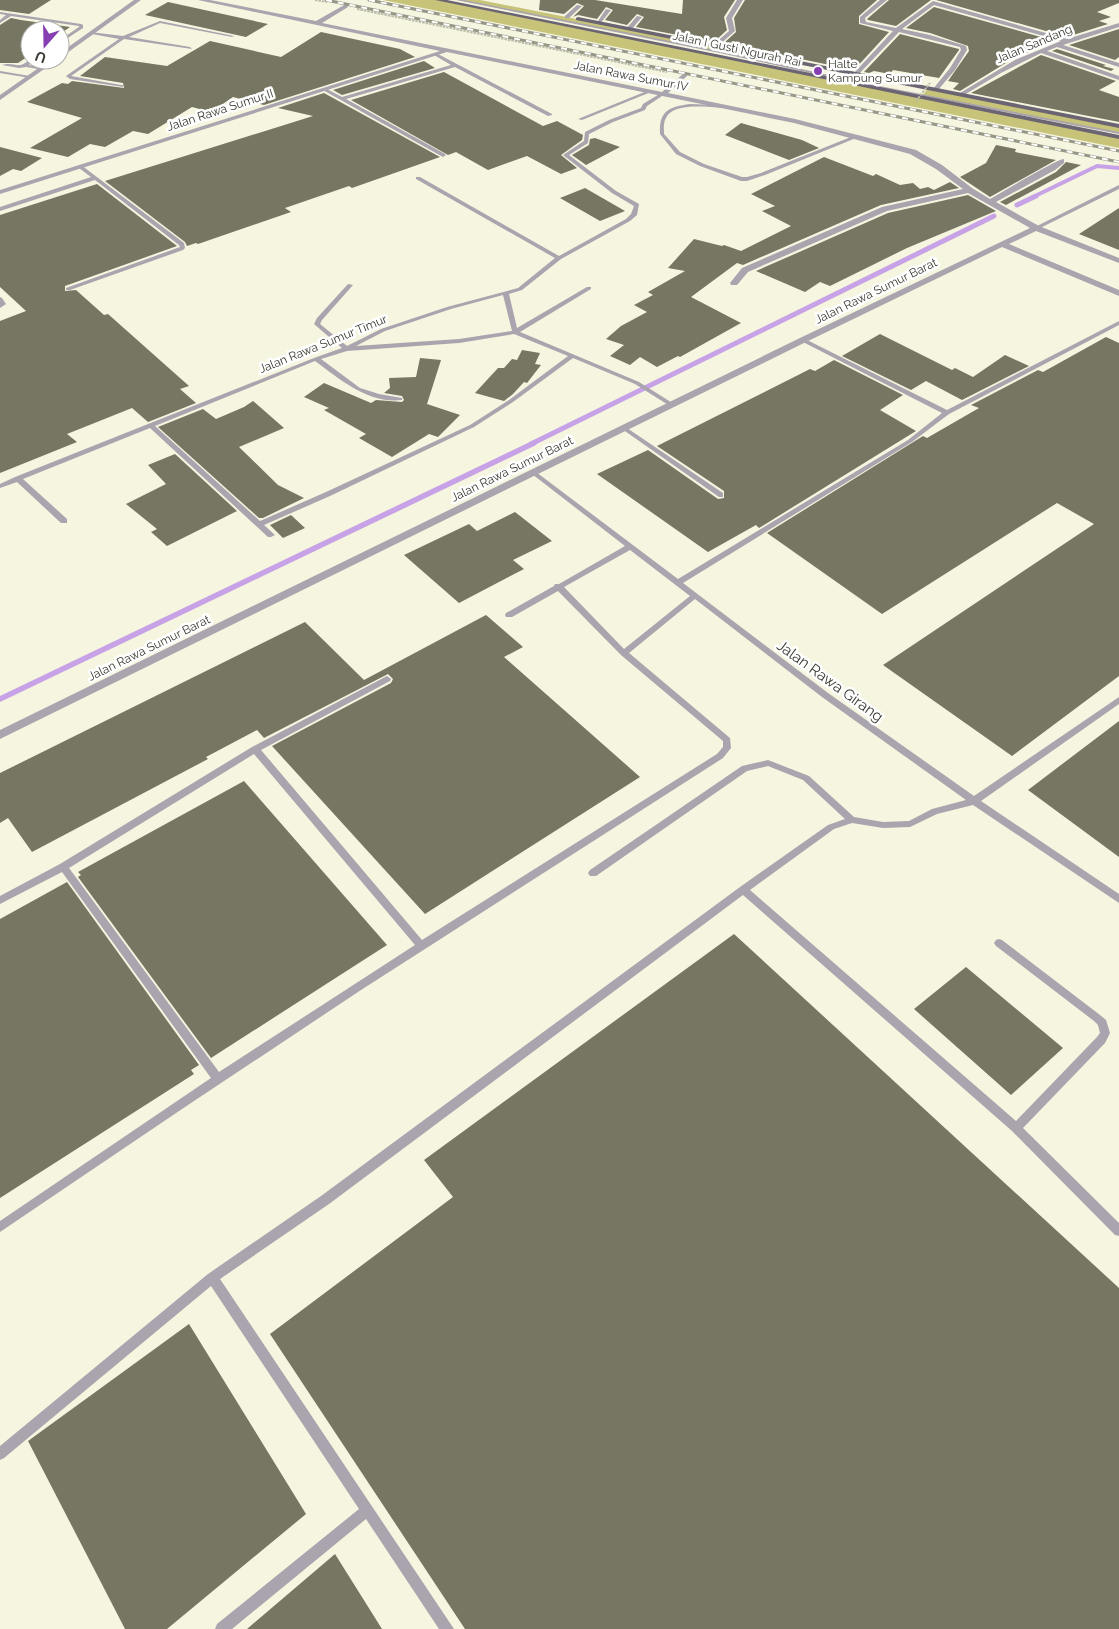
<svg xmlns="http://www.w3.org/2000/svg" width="1119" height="1629" font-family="Raleway,sans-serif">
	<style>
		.green { fill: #c7c47a }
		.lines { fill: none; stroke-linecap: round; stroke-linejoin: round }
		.stream-far2 { stroke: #c8a2e6; stroke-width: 4 }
		.stream-far1 { stroke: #c8a2e6; stroke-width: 5 }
		.stream { stroke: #c8a2e6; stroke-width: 5.5 }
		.building { fill: #767663 }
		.path { stroke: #bba; stroke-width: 2; stroke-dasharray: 2.5 1; stroke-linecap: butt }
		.lane { fill: #a9a4ad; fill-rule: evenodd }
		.street { fill: #a9a4ad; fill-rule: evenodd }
		.primary { fill: #6b6472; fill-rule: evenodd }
		.rail-casing { stroke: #979788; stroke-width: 3 }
		.rail { stroke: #fff; stroke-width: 2; stroke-dasharray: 6; stroke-linecap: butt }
		.path-bridge { stroke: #bba; stroke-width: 2; stroke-dasharray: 2.5 1; stroke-linecap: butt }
		.poi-dot { fill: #853fb2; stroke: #fff; stroke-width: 2 }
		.labels { text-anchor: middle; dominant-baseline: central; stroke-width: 5; stroke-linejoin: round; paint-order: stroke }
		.far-street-label { font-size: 12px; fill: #3a3a32; stroke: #fff }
		.far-poi-label { font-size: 12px; fill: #3a3a32; stroke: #fff; text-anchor: start }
		.street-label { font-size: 15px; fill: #3a3a32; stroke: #fff }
	</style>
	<rect width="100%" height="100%" fill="#f5f5e0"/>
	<path class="green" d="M383 0H438L1119 137V148Z
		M458 0H480L786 60 781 66 720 52Z
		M928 88 1119 126V133L923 95Z"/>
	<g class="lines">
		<path class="stream-far2" d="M1033 197 1097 166 1119 168"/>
		<path class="stream-far1" d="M1017 205 1036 196
			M531 444 994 216"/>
		<path class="stream" d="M0 699 534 443"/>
	</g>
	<path class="building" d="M0 0H51L29 14 0 10Z
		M540 0H595L682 14 683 0H735L724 17 727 30 714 42 636 27 644 17 637 14 627 25 605 20 613 10 606 7 597 19 578 15 573 17 584 6 577 3 564 14 539 10Z
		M745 0H877L859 16V24L889 32 854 70 724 43 736 32 734 18Z
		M889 0H931L896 26 868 20 867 19Z
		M936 0H1119V3L1097 12 1111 17 1099 21 1108 24 1067 37Z
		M168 2 268 24 246 37 145 15Z
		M934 7 1055 41 1014 58 960 91 953 89 959 83 948 81 969 51 968 46 930 33 906 28Z
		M11 18 21 20 70 27 60 34V30H30V55L18 63H0V25Z
		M1119 29V57L1115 60 1069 45Z
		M321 32 400 49 415 57 264 105 233 97 211 112 192 107 148 134 133 131 105 147 90 144 68 157 30 148 82 118 27 102 62 83 68 84 72 81 124 88 123 83 80 76 105 57 167 66 210 41 281 57Z
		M900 34 959 49V50L939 78 893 70 890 74 874 71 869 73 864 72Z
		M1057 49 1106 65 1103 66 1114 69 1111 71 1052 51Z
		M1041 55 1116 81 1099 90 1119 97V122L971 93Z
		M424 61 435 68 342 95 333 90Z
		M444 72 543 126 557 121 583 135 582 140 561 155 577 168 561 174 527 156 488 170 456 152 448 155 351 100Z
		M324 93 440 157 352 188 349 186 285 208 291 212 198 244 196 243 187 246 185 242 105 181 313 116 278 108Z
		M741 123 802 140 819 148 789 160 725 135Z
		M595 138 620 147 586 165 572 155 589 145 590 139Z
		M996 145 1016 149 1015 152 1056 160 990 197 960 177 986 163Z
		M0 147 42 158 21 171 13 169 0 176Z
		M824 157 873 176 876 174 900 185 913 183 920 189 928 187 934 190 950 182 959 188 881 205 743 265 737 263 691 297 741 323 680 357 678 356 657 367 640 357 630 365 610 356 624 345 606 339 621 326 647 312 634 305 653 295 648 292 685 271 668 268 694 239 722 246 724 245 741 251 791 226 762 211 775 206 751 194Z
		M1066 162 1081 165 1006 205 1000 202 1056 172Z
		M97 184 177 246 65 286V291L76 290 104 315 108 314 189 386 180 389 196 403 148 422 132 408 67 434 77 442 0 473V321L26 311 0 287V215Z
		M585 188 625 211 600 221 560 198Z
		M968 195 996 211 907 248 830 286 820 282 805 292 756 271 888 213Z
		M1119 208V250L1079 234Z
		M880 334 952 370 955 368 973 377 1005 355 1029 366 962 400 926 381 911 390 842 356Z
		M1106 337 1119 343V676L1012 756 883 665 1094 524 1057 503 882 614 767 533 923 436 927 438 979 408 971 405 1038 370 1043 372Z
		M522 350 540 353 535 364 541 365 527 383 524 382 513 394 504 401 475 393 498 368H504L512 359 517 360Z
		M420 358 441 360 427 404 460 415 438 437 429 434 392 457 359 438 366 434 324 410 329 408 304 397 324 383 371 403 376 400 402 402 404 400 402 396 384 393 390 388 389 378 416 377Z
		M834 360 903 395 880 410 916 431 759 528 756 525 708 552 597 474 648 450 718 499 724 498V491L657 446 810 369 815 371Z
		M253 401 284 428 239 447 278 485 304 498 263 518H259L158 427 203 409 216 419 244 407Z
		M175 454 237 511 167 546 151 532 157 529 126 504 166 484 148 465Z
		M515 512 552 541 513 560 524 569 459 603 404 555 469 524 477 531Z
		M291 515 305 528 283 538 270 525Z
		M486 615 523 647 504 657 640 777 425 914 272 746 391 683 393 679 388 674 264 738 257 730 206 757 208 759 32 852 8 818 0 823V773L305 622 364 680Z
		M1119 721V857L1028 790Z
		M244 781 387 945 211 1058 78 877 81 875 78 872Z
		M67 882 199 1065 191 1070 194 1074 0 1198V919Z
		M734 934 1119 1288V1629H465L270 1334 453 1197 424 1160Z
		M966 967 1063 1048 1011 1095 914 1009Z
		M189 1324 306 1514 167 1629H125L28 1441Z
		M335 1554 382 1629H247Z"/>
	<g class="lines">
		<path class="path" d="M315 0 327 2
			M357 9 667 72"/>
		<path class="lane" d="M456 0H464L720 51 874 85 1119 132V134L874 87 720 53Z
			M0 12 81 24 83 25V28L60 43V40L79 27V26L11 16 0 23V20L6 15 0 14Z
			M160 21 234 36 232 37 160 23 129 37 190 47 192 49 124 39 71 76 121 85H123V87L70 79 66 76 119 39 92 34 90 32 123 36Z
			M436 53 552 114V115L548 116 455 67 346 99 445 154 446 155 443 157 321 89 325 88 342 97 451 65 434 55V54Z
			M30 59 33 60 29 65 44 68V70L26 67 19 68 2 65C15 61 18 71 30 59Z
			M0 71 30 76 32 77 30 78 0 73Z
			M647 91 651 92 582 120 578 119Z
			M661 93 665 94 647 106 645 110 613 122 589 134 588 143 569 155 616 191 639 204 637 215 630 221 561 259 522 290 509 294 517 328 587 287H591V289L520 332 639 382 674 404V406H670L635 384 573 358 513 402 474 427 330 496 264 525 275 535 271 537H268L150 428 23 479 67 519V523H61L17 482 0 488V484L15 477 314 358 342 348 314 324 317 318 348 284 353 285 322 320 320 324 347 346 381 329 447 307 518 288 555 258 416 179V177H420L559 256 626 219 631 214 634 206 612 193 563 155 584 141 585 132 609 120 641 108 643 104ZM503 295 512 331 459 339 356 346 385 331 451 309ZM514 334 568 356 509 400 470 425 326 492 260 521 155 426 315 361C341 380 368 404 402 400V398L379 394 360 388 321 359 347 351 459 343Z
			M690 104 716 105 724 107 722 108C708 107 673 102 666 118 663 123 664 129 664 134L680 152 704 164 742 177H747L761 173 856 135 861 136 765 175 747 181H741L700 166 676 154 660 134C659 111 668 107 690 104Z
			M81 165 184 243 185 248 183 250 70 290H66V288L180 247 179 245 95 180 0 211V207L91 177 79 168 78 167Z
			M1119 185V189L1038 229 1033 228Z
			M0 297 2 298 6 304 0 308Z
			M1119 321V325L949 414 912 442 683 583 828 693 974 796 1119 697V704L981 801 1119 894V903L973 805 937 814 910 827 883 828 852 823 834 829 750 890 1016 1121 1097 1037 1100 1033 1098 1025 1094 1021 996 946 994 943 996 940 999 939 1002 940 1100 1015 1106 1020 1110 1033 1105 1043 1023 1128 1119 1223V1236L1115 1235 1012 1131 743 895 329 1204 220 1279 454 1629H439L366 1519 232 1629H215L217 1624 359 1509 211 1286 4 1458 0 1460V1446L208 1274 321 1196 740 887 828 825 845 819 803 780 768 766 747 771 596 876H590L588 873 590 870 742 766 768 760 809 776 854 817 883 822 909 821 932 809 966 800 822 697 695 599 629 653 730 738 731 748 723 758 361 990 182 1109 0 1232V1221L211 1078 62 872 0 904V896L60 864 252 747 387 676 391 679 390 681 261 750 422 940 717 754 723 747V741L621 655 558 591 512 617H506L505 615 506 613 554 586 555 584H559L625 546 532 474V472H536L678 579 908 440 942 413 801 341V339H805L947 410ZM630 550 690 596 624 649 564 587ZM254 754 415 945 219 1072 69 868Z
			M624 426 723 493V497H719L622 429V427Z"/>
		<path class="street" d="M134 0H141L60 58V53Z
			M198 0H210L316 21 346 4 348 7 322 23 662 92 683 74H687V76L668 93 795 119 916 150 942 165 972 188 990 199C1001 193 1057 159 1064 159V163L1055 170 996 202 1039 226 1119 258V263L1036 231 1009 244 1119 290V296L1002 247 806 342 0 739V730L800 338 1030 228 968 193 887 211 748 272 737 285H731L730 283 742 268 882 207 963 189 936 169 910 154 794 123 447 52 0 194V190L440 51Z
			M737 0H743L732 18 735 31 717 47H713V45L729 31 726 18Z
			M880 0H887L865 18 866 22 896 28 933 1 1067 39 1119 23V27L1063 45 1119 63V67L1057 47 1047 51 1119 76V80L1041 53 1001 73 964 95H960V93L1015 60 1061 41 934 5 902 29 930 35 966 46 967 50 955 70 938 90 933 89 950 68 961 50 960 47 899 32 858 75H854V73L893 31 860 23V17Z
			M577 5 582 6 569 18H565V16Z
			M606 9 611 10 600 24H596Z
			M637 16 642 17 631 30H627L626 29Z
			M50 60H57L0 100V95Z"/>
		<path class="primary" d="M435 0H447L1119 135V139Z
			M578 17 1119 124V128L576 20V18Z"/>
		<defs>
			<path id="rail" d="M326 0 1119 162
				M369 0 1119 151"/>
		</defs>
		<use href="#rail" class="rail-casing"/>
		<use href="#rail" class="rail"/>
		<path class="path-bridge" d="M916 101 930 83"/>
	</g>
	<circle class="poi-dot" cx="818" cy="71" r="5"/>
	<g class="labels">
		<g class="far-street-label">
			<text transform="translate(1034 44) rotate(-23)">Jalan Sandang</text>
			<text transform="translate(737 49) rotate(12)">Jalan I Gusti Ngurah Rai</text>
			<text transform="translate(631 76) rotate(11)">Jalan Rawa Sumur IV</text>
			<text transform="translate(220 110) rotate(-18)">Jalan Rawa Sumur II</text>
			<text transform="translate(876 291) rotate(-26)">Jalan Rawa Sumur Barat</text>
			<text transform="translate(323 344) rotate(-22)">Jalan Rawa Sumur Timur</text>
			<text transform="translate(512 469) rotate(-26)">Jalan Rawa Sumur Barat</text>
			<text transform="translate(149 648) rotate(-26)">Jalan Rawa Sumur Barat</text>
		</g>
		<g class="far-poi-label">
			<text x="828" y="64">Halte<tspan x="828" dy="14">Kampung Sumur</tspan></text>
		</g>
		<g class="street-label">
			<text transform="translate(830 681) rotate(36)">Jalan Rawa Girang</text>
		</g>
	</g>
	<g transform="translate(45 45) rotate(200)"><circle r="24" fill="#ffffff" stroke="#b0b0ad"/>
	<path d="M0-4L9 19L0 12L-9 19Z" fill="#853fb2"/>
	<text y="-8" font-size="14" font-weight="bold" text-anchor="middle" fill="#3a3a32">U</text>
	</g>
</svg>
